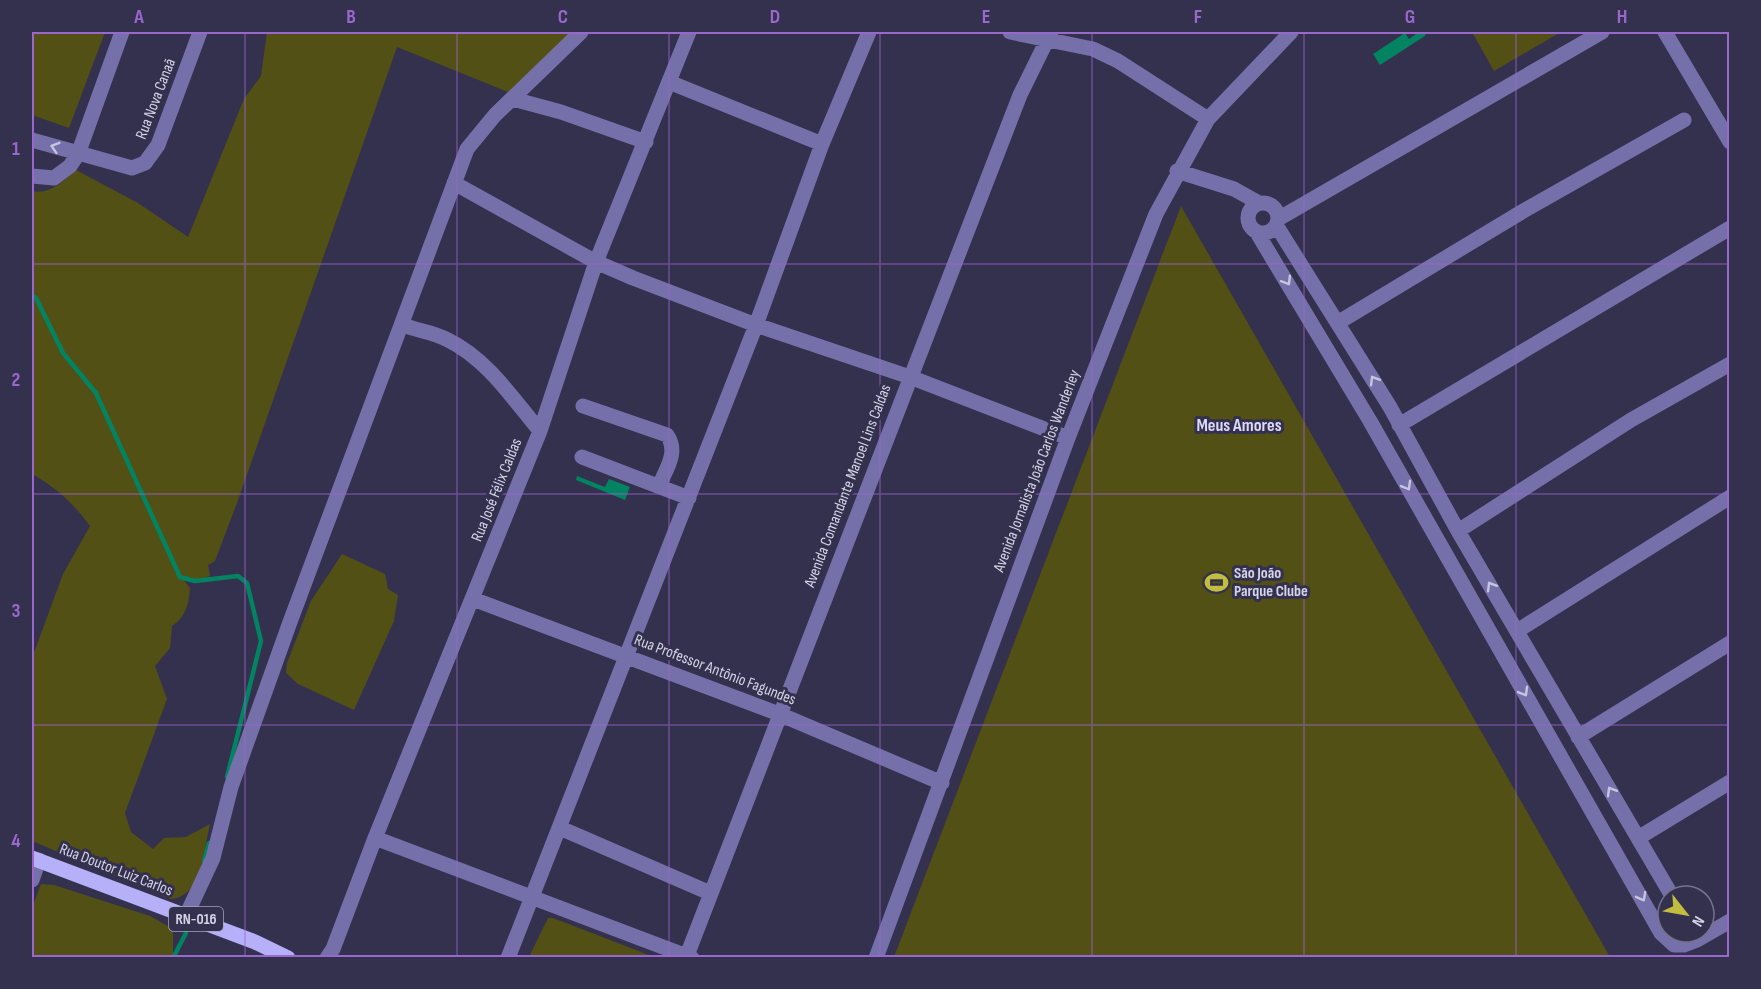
<svg xmlns="http://www.w3.org/2000/svg" width="1761" height="989" font-family="'Sofia Sans Condensed',sans-serif">
	<style>
		.green { fill: #525014 }
		.water { fill: #028362 }
		.lines { fill: none; stroke-linecap: round; stroke-linejoin: round }
		.stream { stroke: #028362; stroke-width: 4.5 }
		.minor { stroke: #7570aa; stroke-width: 15 }
		.major { stroke: #b6b0f8; stroke-width: 15 }
		.oneway { stroke: #c6c5de }
		.grid { fill: none; stroke: #9a67cd; stroke-width: 1.5; stroke-opacity: 0.55 }
		.labels { text-anchor: middle; dominant-baseline: central; stroke-width: 6; stroke-linejoin: round; paint-order: stroke }
		.shield { fill: #34314f; stroke: #a4a3b9; stroke-width: 1.5 }
		.shield-label { font-size: 15px; font-weight: bold; fill: #d4d4e7 }
		.street-label { font-size: 16px; fill: #d4d4e7; stroke: #34314f }
		.poi-label { font-size: 16px; font-weight: bold; fill: #d4d4e7; stroke: #34314f; text-anchor: start }
		.neighbourhood-label { font-size: 18px; font-weight: bold; fill: #dbdaf9; stroke: #34314f }
		.neatline { fill: none; stroke: #9a67cd; stroke-width: 2 }
		.grid-label { font-size: 20px; text-anchor: middle; font-weight: bold; fill: #9a67cd }
	</style>
	<rect width="100%" height="100%" fill="#34314f"/>
	<path class="green" d="M32 32H105L69 128 32 115Z
		M267 32H573L508 92 397 47 238 500 215 561 208 565 210 576 195 581 182 578 190 588C189 603 186 617 172 626L170 648 155 666 167 699 125 813 131 832 153 849 164 838 186 837 210 824C204 849 202 898 170 899L32 841V658L63 574 90 526C73 503 57 488 32 474V191C49 195 64 181 76 170L138 203 188 237 244 99 261 76Z
		M1472 32H1561L1494 71Z
		M1181 206 1610 957H894Z
		M342 554 385 574 388 589 398 595 394 621 354 710 298 684 286 673 287 663 311 601Z
		M41 884 54 885 150 916 173 929V957H32V908Z
		M548 918H553L654 957H529Z"/>
	<path class="water" d="M1419 32H1426L1425 36 1380 65 1373 54 1405 33 1409 39Z
		M577 476 605 487 609 479 630 487 625 500 576 480Z"/>
	<g class="lines">
		<path class="stream" d="M32 296 36 298 63 353 96 393 180 577 195 581 238 576 247 583 261 641 227 777
			M204 861 209 843
			M173 958 186 933"/>
		<path class="minor" d="M1010 32 1093 49 1118 61 1208 119
			M1665 32 1730 142
			M669 82 822 144
			M513 99 561 112 646 142
			M32 140 132 168 145 163 158 145 200 32
			M1177 171 1234 189 1259 203
			M32 176 54 178 70 166 78 154 122 32
			M454 183 596 262 633 278 756 325 910 377 1068 438
			M1248 218a15 15 0 1 1 30 0a15 15 0 1 1-30 0Z
			M1278 219 1602 32
			M1276 225 1390 407 1458 531 1672 896
			M1256 231 1370 421 1661 933 1674 945H1684L1697 940 1730 921
			M1339 322 1525 210 1684 120
			M403 325C418 331 434 332 448 340 487 359 513 399 540 431
			M583 406 667 435C679 452 666 469 659 486
			M1399 425 1730 228
			M582 457 689 498
			M1458 531 1631 420 1730 364
			M473 599 779 714 942 783
			M1517 631 1730 497
			M1578 737 1730 643
			M560 828 710 893
			M375 838 692 958
			M1638 838 1730 782
			M32 880 39 860
			M186 916 213 858 231 787 290 622 467 149 495 115 581 32
			M327 958 333 949 375 838 540 431 596 262 689 32
			M508 958 756 325 822 144 869 32
			M686 958 1020 95 1051 32
			M876 958 1068 438 1156 214 1208 119 1291 32"/>
		<path class="major" d="M32 858 255 942 288 958"/>
	</g>
	<defs><path id="oneway-chevron" d="M-2-3.5L2.5 0L-2 3.5" fill="none" stroke-width="1.6" stroke-linecap="round" stroke-linejoin="round" transform="scale(1.5)"/></defs>
	<g class="oneway">
		<use href="#oneway-chevron" transform="translate(55 147) rotate(-163)"/>
		<use href="#oneway-chevron" transform="translate(1287 281) rotate(58)"/>
		<use href="#oneway-chevron" transform="translate(1374 380) rotate(-121)"/>
		<use href="#oneway-chevron" transform="translate(1407 486) rotate(60)"/>
		<use href="#oneway-chevron" transform="translate(1491 586) rotate(-121)"/>
		<use href="#oneway-chevron" transform="translate(1524 692) rotate(60)"/>
		<use href="#oneway-chevron" transform="translate(1611 791) rotate(-121)"/>
		<use href="#oneway-chevron" transform="translate(1642 897) rotate(62)"/>
	</g>
	<path class="grid" d="M245 32V958M457 32V958M669 32V958M880 32V958M1092 32V958M1304 32V958M1516 32V958M32 264H1730M32 494H1730M32 725H1730"/>
	<defs>
		<symbol id="stadium-bare" viewBox="-9 -9 18 18"><path d="M0-5a6.5 5 0 1 0 0 10a6.5 5 0 1 0 0-10ZM-3.5-1.8h7v3.6h-7Z" fill="#c2bd3f" stroke="#34314f" stroke-width="2.5" paint-order="stroke"/></symbol>
	</defs>
	<g fill-rule="evenodd">
		<use href="#stadium-bare" x="1200" y="566" width="33" height="33"/>
	</g>
	<g class="labels">
		<rect class="shield" x="169" y="907" width="54" height="24" rx="4.5"/>
		<g class="shield-label">
			<text x="196" y="919">RN-016</text>
		</g>
		<g class="street-label">
			<text transform="translate(156 99) rotate(-69)">Rua Nova Canaã</text>
			<text transform="translate(1037 471) rotate(-69)">Avenida Jornalista João Carlos Wanderley</text>
			<text transform="translate(848 486) rotate(-69)">Avenida Comandante Manoel Lins Caldas</text>
			<text transform="translate(497 490) rotate(-68)">Rua José Félix Caldas</text>
			<text transform="translate(715 670) rotate(21)">Rua Professor Antônio Fagundes</text>
			<text transform="translate(116 870) rotate(21)">Rua Doutor Luiz Carlos</text>
		</g>
		<g class="poi-label">
			<text x="1234" y="573">São João<tspan x="1234" dy="18">Parque Clube</tspan></text>
		</g>
		<g class="neighbourhood-label">
			<text x="1239" y="425">Meus Amores</text>
		</g>
	</g>
	<rect width="1761" height="989" fill="none" stroke="#34314f" stroke-width="66"/>
	<g transform="translate(1686 914) rotate(121)"><circle r="28" fill="#34314f" stroke="#74728c" stroke-width="1.5"/>
	<path d="M0-4.5L10 22L0 15L-10 22Z" fill="#c2bd3f"/>
	<text y="-9" font-size="16" font-weight="bold" text-anchor="middle" fill="#d4d4e7">N</text>
	</g>
	<rect x="33" y="33" width="1695" height="923" class="neatline"/>
	<g class="grid-label">
		<text x="139" y="23">A</text>
		<text x="351" y="23">B</text>
		<text x="563" y="23">C</text>
		<text x="775" y="23">D</text>
		<text x="986" y="23">E</text>
		<text x="1198" y="23">F</text>
		<text x="1410" y="23">G</text>
		<text x="1622" y="23">H</text>
		<text x="16" y="155">1</text>
		<text x="16" y="386">2</text>
		<text x="16" y="617">3</text>
		<text x="16" y="847">4</text>
	</g>
</svg>
